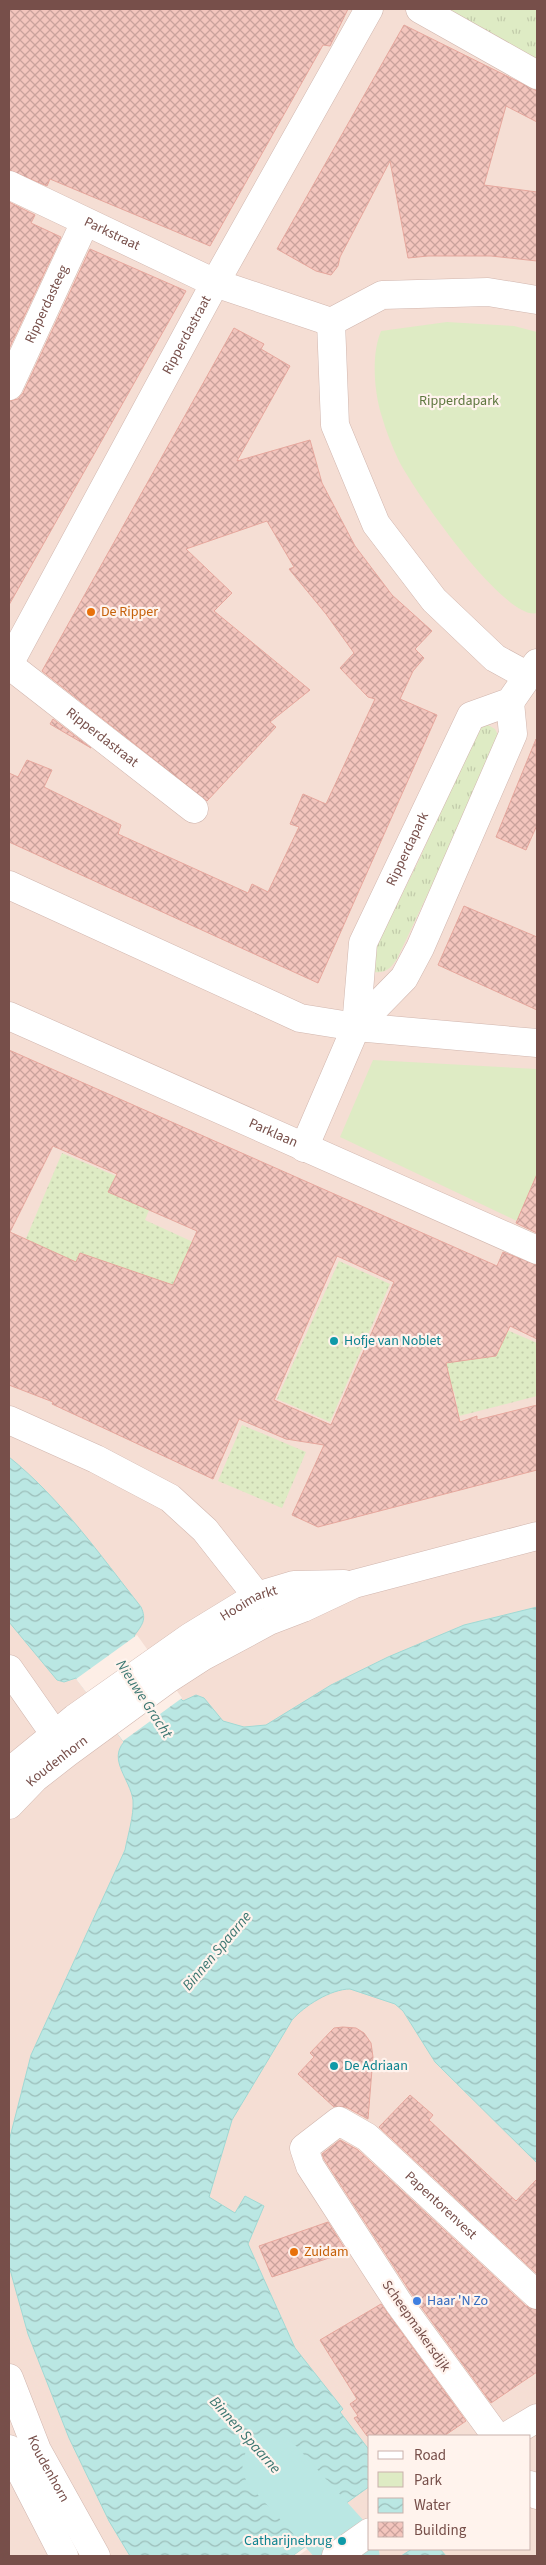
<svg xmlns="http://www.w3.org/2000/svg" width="546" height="2565" font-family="'Source Sans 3',sans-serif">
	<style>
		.residential { fill: #f5ded4; fill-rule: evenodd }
		.grass { fill: url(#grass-tufts) }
		.park { fill: #deebc4 }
		.garden { fill: url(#garden-dots) }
		.water { fill: url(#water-waves); stroke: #a0d9d4 }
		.pier { fill: #fdeee6 }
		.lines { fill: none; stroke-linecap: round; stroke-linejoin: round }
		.river { stroke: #bae7e3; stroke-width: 61 }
		.building { fill: url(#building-cross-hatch); stroke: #e6a79d; fill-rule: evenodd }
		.minor-casing { stroke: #d1b6ae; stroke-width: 29 }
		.minor { stroke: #fff; stroke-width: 28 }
		.food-dot { fill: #e8710a; stroke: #fff3ed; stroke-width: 2 }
		.culture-dot { fill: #0f9aa8; stroke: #fff3ed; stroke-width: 2 }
		.shop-dot { fill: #3f7fe0; stroke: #fff3ed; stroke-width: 2 }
		.labels { text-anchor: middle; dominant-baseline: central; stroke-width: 4.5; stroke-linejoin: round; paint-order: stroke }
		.street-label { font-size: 14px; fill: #774f4a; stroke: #fff3ed }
		.park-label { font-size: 14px; fill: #5e773f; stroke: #fff3ed }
		.food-label { font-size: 14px; fill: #c56008; stroke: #fff3ed; text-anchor: start }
		.culture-label { font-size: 14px; fill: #0d838f; stroke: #fff3ed; text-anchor: start }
		.shop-label { font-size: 14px; fill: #366cbe; stroke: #fff3ed; text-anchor: start }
		.water-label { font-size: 15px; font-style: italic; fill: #3a7670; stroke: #fff3ed }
	</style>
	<defs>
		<pattern id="grass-tufts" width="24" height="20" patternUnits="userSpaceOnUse" patternTransform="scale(1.25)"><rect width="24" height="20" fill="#deebc4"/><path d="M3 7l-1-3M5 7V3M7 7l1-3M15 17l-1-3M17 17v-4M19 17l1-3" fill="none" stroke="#c2cbaa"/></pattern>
		<pattern id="garden-dots" width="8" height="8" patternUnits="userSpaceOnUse" patternTransform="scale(1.25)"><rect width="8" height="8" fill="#deebc4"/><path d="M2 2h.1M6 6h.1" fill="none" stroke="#c2cbaa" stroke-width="1.8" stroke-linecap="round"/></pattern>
		<pattern id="water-waves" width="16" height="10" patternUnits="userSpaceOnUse" patternTransform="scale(1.25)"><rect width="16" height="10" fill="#bae7e3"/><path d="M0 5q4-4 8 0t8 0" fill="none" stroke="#9cbeba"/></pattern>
		<pattern id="building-cross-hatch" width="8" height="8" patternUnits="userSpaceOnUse" patternTransform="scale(1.25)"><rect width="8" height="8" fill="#f3c5bd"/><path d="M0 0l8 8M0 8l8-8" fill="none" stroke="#caa29c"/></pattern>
	</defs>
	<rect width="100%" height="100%" fill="#fdeee6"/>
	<path class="residential" d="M9 9H486L537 36V2556H9ZM370 2436H530V2549H370Z"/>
	<path class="grass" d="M424 9H537V71Z
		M488 725 495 729 499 737 491 760 397 959C388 972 383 974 368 971V963L420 858 477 729Z"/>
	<path class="park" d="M447 322 514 326 537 332V613C505 622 412 488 398 459 392 446 386 431 382 417 374 392 371 355 381 331Z
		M373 1060 537 1069V1174L517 1221 340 1137Z"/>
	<path class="garden" d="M62 1153 156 1193 145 1220 206 1248 161 1377 25 1241Z
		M339 1261 390 1284 330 1422 277 1399Z
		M460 1310 537 1343V1396L459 1416 454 1391 420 1396Z
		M242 1425 306 1452 282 1508 218 1481Z"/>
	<path class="water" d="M9 1457C61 1499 100 1555 141 1607 147 1620 142 1625 134 1636L179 1697 183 1701 196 1695 204 1698 223 1721 244 1727 266 1725 331 1685 388 1657 464 1625 537 1607V2163L435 2062 403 2011 395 2004 350 1989C331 1989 304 2006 292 2020L232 2120 209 2197 235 2213 245 2196 264 2206 248 2244 295 2348 343 2409 340 2412 370 2451V2486L345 2504 351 2514 293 2556H130L109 2521 69 2438 28 2334 9 2266V2141L31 2055 125 1850C128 1834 134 1816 133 1800 130 1779 108 1760 124 1742L76 1678 64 1682 57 1680 9 1622Z
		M412 2549H440L446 2556H401Z"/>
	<path class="pier" d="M137 1635 182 1698 123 1741 76 1679Z
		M351 2514 353 2516 298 2556H293Z"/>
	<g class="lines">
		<path class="river" d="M273 2466 341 2541 349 2556"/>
	</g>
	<path class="building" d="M9 9H348L330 46 323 45 210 246 50 179 47 186 9 170Z
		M404 25 537 91V122L506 106 484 185 537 192V261L491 256H428L408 258 390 161 340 257 338 266 331 275 316 271 277 249Z
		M9 202 35 215 31 223 61 237 9 349Z
		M90 249 186 291 9 605V401L18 399 23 393Z
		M234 328 264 344 261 349 290 366 237 461 310 440 322 483 355 546 392 595 432 631 415 649 424 658 413 671 400 699 437 715 318 983 9 842V773L18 777 27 760 52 770 44 787 121 825 118 834 248 893 252 884 268 892 299 827 290 824 303 794 326 804 375 699 368 697 340 668 354 653 326 614 289 569 294 567 267 521 186 549 232 593 214 611 310 690 270 722 276 727 207 801 42 671Z
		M53 719 91 748 50 724Z
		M536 739 537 825 526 850 496 837Z
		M464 906 537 937V1010L438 965Z
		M9 1050 497 1266 503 1252 537 1265V1339L510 1326 496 1356 446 1363 460 1422 477 1416V1420L537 1405V1470L318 1527 292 1515 324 1445 286 1439 239 1419 213 1479 52 1404 53 1402 9 1385ZM53 1146 117 1174 108 1192 197 1231 173 1285 80 1253 76 1262 10 1232ZM337 1256 394 1282 331 1425 274 1400Z
		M537 1174V1233L516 1223Z
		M343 2027 356 2028 364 2033 371 2043 373 2057 368 2119 346 2107H334L298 2074 314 2057 310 2053 334 2028Z
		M410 2095 433 2115 429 2120 516 2201 537 2179V2274L379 2127Z
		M340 2140 358 2150 526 2306 537 2310V2372L491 2403 411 2293 324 2159 322 2154Z
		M328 2222 347 2252 272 2277 259 2246Z
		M381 2304 466 2421 444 2436H367L354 2418 358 2416 350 2404 357 2399 320 2340Z"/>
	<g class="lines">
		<defs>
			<g id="minor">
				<path d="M420 9 537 75"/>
				<path id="s1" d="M9 185 215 283 331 322 382 295 488 292 537 300"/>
				<path d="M331 322 335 425 376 524 434 600 495 658 528 676"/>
				<path id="s2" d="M9 386 85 222"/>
				<path id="s3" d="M9 664 215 283 369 9"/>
				<path id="s4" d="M9 665 194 809"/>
				<path d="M9 885 300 1018 356 1027 537 1043"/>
				<path id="s5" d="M9 1016 537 1250"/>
				<path d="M356 1027 404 978 420 948 513 734 510 702"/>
				<path id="s6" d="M304 1148 356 1027 363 943 471 716 510 702 537 663"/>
				<path d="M9 1420 96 1459 170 1498 205 1530 257 1596"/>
				<path d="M9 1669 65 1749"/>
				<path id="s7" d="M9 1772 75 1718 190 1637 257 1596 294 1585 344 1584"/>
				<path id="s8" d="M9 1805 35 1778 67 1753 168 1679 202 1657 269 1621 303 1608 354 1584 537 1536"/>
				<path id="s9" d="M9 2378 37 2450 96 2556"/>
				<path id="s10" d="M496 2436 398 2302 310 2166 304 2148 339 2121 367 2137 537 2295"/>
				<path d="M507 2436 537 2418"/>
				<path d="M9 2449 64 2556"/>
				<path d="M530 2485 537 2495"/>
				<path d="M336 2556 370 2532"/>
			</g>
		</defs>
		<use href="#minor" class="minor-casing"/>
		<use href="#minor" class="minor"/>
	</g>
	<g class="food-dot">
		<circle cx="91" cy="612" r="5"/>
		<circle cx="294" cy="2252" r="5"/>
	</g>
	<g class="culture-dot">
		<circle cx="334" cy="1341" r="5"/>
		<circle cx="334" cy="2066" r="5"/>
		<circle cx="342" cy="2541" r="5"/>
	</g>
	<circle class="shop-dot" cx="417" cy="2301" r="5"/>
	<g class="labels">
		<g class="street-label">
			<text stroke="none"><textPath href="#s1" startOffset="114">Parkstraat</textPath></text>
			<text stroke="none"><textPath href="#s2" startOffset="90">Ripperdasteeg</textPath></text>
			<text stroke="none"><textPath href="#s3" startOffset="374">Ripperdastraat</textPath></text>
			<text stroke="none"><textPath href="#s4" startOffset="118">Ripperdastraat</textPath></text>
			<text stroke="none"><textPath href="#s6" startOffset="320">Ripperdapark</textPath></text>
			<text stroke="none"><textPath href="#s5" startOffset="289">Parklaan</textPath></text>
			<text stroke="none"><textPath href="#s7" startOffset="294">Hooimarkt</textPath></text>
			<text stroke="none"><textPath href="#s8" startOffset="65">Koudenhorn</textPath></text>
			<text stroke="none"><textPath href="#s10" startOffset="524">Papentorenvest</textPath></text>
			<text transform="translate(416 2326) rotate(55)">Scheepmakersdijk</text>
			<text stroke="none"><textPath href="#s9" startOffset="99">Koudenhorn</textPath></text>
		</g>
		<g class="park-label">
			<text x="459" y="401">Ripperdapark</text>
		</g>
		<g class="food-label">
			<text x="101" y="612">De Ripper</text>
			<text x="304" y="2252">Zuidam</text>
		</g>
		<g class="culture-label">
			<text x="344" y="1341">Hofje van Noblet</text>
			<text x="344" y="2066">De Adriaan</text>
			<text x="332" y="2541" text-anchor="end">Catharijnebrug</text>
		</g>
		<g class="shop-label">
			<text x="427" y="2301">Haar 'N Zo</text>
		</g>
		<g class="water-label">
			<text transform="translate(144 1699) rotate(57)">Nieuwe Gracht</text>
			<text transform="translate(217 1951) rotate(-50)">Binnen Spaarne</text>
			<text transform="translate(245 2435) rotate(48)">Binnen Spaarne</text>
		</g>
	</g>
	<rect width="546" height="2565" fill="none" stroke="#774f4a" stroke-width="20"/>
	<rect x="368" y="2435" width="162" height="115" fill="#fff3ed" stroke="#c9b1ac"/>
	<rect x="378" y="2451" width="25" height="8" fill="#ffffff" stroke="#c9b1ac"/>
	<text x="414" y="2460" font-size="15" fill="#774f4a">Road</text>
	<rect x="378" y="2472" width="25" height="15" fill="#deebc4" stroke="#c9b1ac"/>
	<text x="414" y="2485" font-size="15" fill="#774f4a">Park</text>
	<rect x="378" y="2498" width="25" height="15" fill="url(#water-waves)" stroke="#c9b1ac"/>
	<text x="414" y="2510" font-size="15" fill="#774f4a">Water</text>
	<rect x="378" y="2522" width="25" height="15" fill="url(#building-cross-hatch)" stroke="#c9b1ac"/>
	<text x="414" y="2535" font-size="15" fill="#774f4a">Building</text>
</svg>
